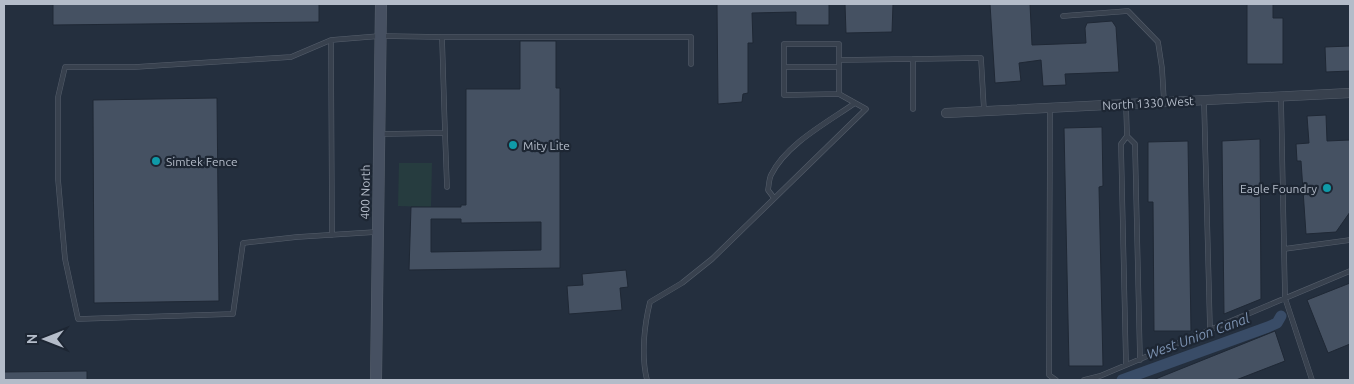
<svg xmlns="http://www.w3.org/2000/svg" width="1354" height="384" font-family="Ubuntu,sans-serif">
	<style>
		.green { fill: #263c3f }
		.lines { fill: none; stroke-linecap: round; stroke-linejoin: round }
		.canal { stroke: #394c67; stroke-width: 11 }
		.building { fill: #455162; stroke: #1f2835; fill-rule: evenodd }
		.lane-casing { stroke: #565f6c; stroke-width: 5.5 }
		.street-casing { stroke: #565f6c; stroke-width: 10 }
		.secondary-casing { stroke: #565f6c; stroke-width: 12 }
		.lane { stroke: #38414e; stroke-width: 4.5 }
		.street { stroke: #38414e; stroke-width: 9 }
		.secondary { stroke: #465061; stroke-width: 11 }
		.culture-dot { fill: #0f9aa8; stroke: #1d2633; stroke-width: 2 }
		.labels { text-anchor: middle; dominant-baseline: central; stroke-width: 4.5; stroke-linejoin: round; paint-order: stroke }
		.street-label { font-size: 12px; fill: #b4bcc9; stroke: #1d2633 }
		.poi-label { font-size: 12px; fill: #b4bcc9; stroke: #1d2633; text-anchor: start }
		.water-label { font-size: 14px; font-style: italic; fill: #7c92b1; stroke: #1d2633 }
	</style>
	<rect width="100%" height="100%" fill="#242f3e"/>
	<path class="green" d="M399 163H432L431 207 398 206Z"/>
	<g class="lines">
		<path class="canal" d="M1122 380 1268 327 1277 323 1281 316"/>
	</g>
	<path class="building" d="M53 4H319V22L53 25Z
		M717 4H829V25H796V12L752 13 753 43H748V93L743 94 742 102 718 104Z
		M845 4H893L892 32 846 33Z
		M990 4H1030L1032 45 1086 43 1085 28 1087 23 1112 21 1116 27 1119 72 1065 74 1066 85 1043 86 1041 60 1019 63 1021 81 995 83Z
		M1247 4H1273V18H1283V64H1247Z
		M520 41H556V88H560V268L409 270 411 207H461V205H466V89H520ZM431 219H461V223L541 222V250L431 252Z
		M1350 46V71L1326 72 1325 47Z
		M217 98 219 301 94 303 93 100Z
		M1326 115 1327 141 1350 140V212L1336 232 1306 234 1301 161H1297L1296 144 1309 143 1307 116Z
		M1102 127 1103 186 1099 187 1103 366H1069L1064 128Z
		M1260 139 1261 299 1224 314 1222 141Z
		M1188 141 1191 331H1154L1153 202H1148V142Z
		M626 270 628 287 620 288 622 310 569 314 567 286 583 285 582 274Z
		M1350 283V344L1328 353 1307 300Z
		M1275 331 1285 361 1236 380H1153Z
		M87 371V380H4V372Z"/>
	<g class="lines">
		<defs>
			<path id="lane" d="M1063 16 1128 11 1158 42 1162 68 1164 102
				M442 37H691V64
				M331 40 332 235
				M913 59 981 58 984 111
				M839 60 913 59V109
				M784 67H839
				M1281 96 1285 298 1312 380
				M1204 100 1210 330
				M1126 104 1127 136 1121 144 1126 365
				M1050 107 1049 375 1056 380
				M445 133 447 187
				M1127 136 1135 144 1140 360
				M774 198 768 190C769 185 769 179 771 175 786 144 828 122 855 103
				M376 232 297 237 243 243 233 314 78 319 65 259 58 179V97L65 67H135L291 57 331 40 380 36 442 37 445 133 381 134
				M1284 249 1350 240
				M647 380C641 356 644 326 650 302L682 283 712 259 866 109 839 94 784 95V44H839V94
				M1084 380 1100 376 1350 271"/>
			<path id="street" d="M946 113 1350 93"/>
			<path id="secondary" d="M376 380 381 4"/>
		</defs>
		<use href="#lane" class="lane-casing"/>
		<use href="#street" class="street-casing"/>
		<use href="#secondary" class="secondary-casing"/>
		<use href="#lane" class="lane"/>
		<use href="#street" class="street"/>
		<use href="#secondary" class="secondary"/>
	</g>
	<g class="culture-dot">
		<circle cx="513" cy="145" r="5"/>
		<circle cx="156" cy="161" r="5"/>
		<circle cx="1327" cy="188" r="5"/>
	</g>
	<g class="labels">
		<g class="street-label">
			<text transform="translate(1148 103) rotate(-3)">North 1330 West</text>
			<text transform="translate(365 192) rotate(-89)">400 North</text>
		</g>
		<g class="poi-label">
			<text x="523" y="145">Mity Lite</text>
			<text x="166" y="161">Simtek Fence</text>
			<text x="1317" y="188" text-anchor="end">Eagle Foundry</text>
		</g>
		<g class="water-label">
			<text transform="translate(1198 336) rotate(-20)">West Union Canal</text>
		</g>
	</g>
	<rect width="1354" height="384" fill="none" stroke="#b4bcc9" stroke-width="10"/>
	<g transform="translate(45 339) rotate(270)" stroke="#1d2633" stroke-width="4" paint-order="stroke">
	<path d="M0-4L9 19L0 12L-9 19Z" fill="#b4bcc9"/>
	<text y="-8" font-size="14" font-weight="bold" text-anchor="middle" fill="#b4bcc9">N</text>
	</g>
</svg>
